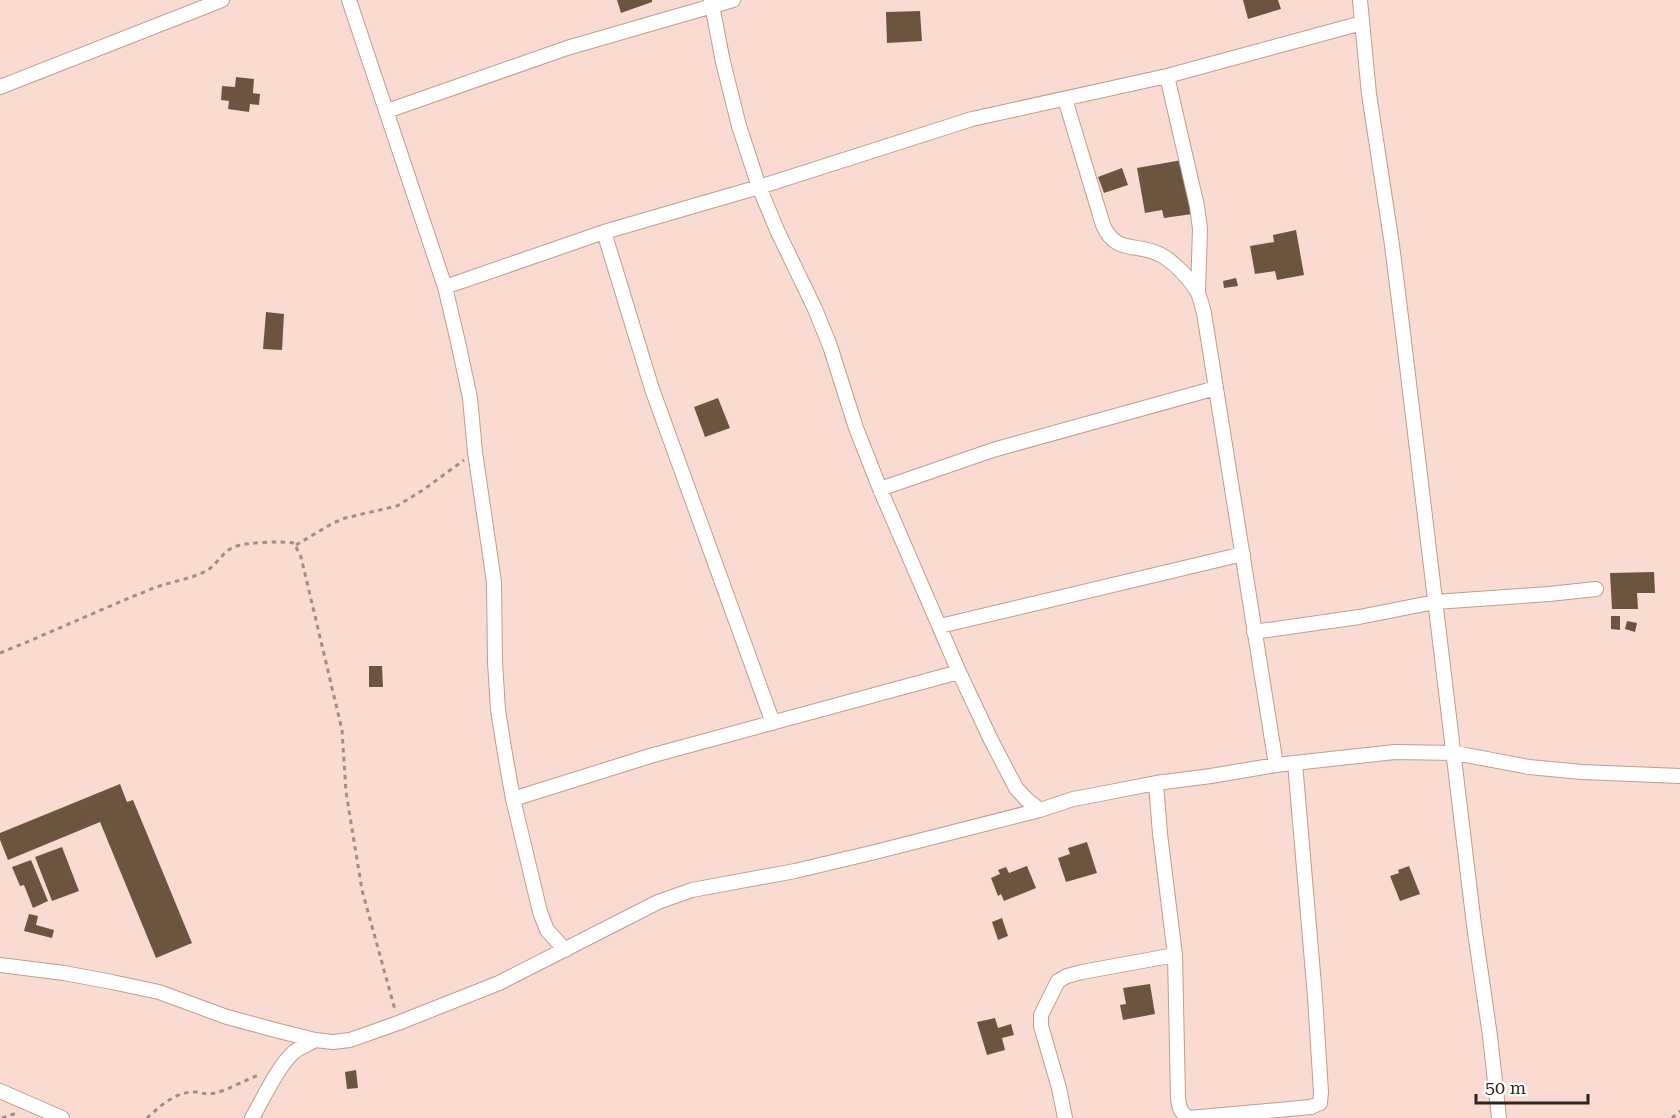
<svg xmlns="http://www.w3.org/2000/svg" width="1680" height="1118" font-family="'Roboto Serif',serif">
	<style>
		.building { fill: #6c553f }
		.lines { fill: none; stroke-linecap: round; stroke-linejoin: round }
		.minor-casing { stroke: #c09c92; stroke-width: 16 }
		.path { stroke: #a48c85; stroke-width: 3; stroke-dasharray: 4.5 4.5; stroke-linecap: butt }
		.minor { stroke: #fff; stroke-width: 14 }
	</style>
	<rect width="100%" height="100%" fill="#fadbd2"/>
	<path class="building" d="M617 0H652V2L621 13Z
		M1243 0H1278L1281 9 1248 19Z
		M920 11 922 41 887 43 886 12Z
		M236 77 254 79 253 93 260 94 259 105 250 104 249 112 228 109 229 101 221 100 222 86 235 87Z
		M1182 160 1192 214 1164 218 1162 210 1145 213 1137 168Z
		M1122 168 1128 185 1104 193 1098 177Z
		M1296 230 1304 275 1277 280 1275 271 1255 274 1250 246 1274 242 1273 235Z
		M1236 278 1238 286 1224 288 1223 281Z
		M266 312 284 314 282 350 263 349Z
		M718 398 730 428 705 437 694 407Z
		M1654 572 1655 593H1637L1638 609H1612L1610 573Z
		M1611 616H1620V630L1611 629Z
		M1627 621 1637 623 1635 632 1625 629Z
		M369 666H382L383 687H369Z
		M120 784 127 802 133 800 192 943 156 958 100 822 8 860 0 840V833Z
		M1087 842 1097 873 1066 882 1058 858 1070 854 1068 848Z
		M62 847 79 891 52 901 35 857Z
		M31 860 48 901 33 908 24 885 20 886 12 867Z
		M1027 866 1036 888 1004 901 1001 894 998 896 991 878 1000 874 998 870 1006 867 1009 873Z
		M1409 866 1420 894 1400 901 1390 876 1399 873 1398 870Z
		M29 914 38 916 36 925 54 930 52 938 24 931Z
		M1002 918 1008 936 998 940 992 922Z
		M1150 984 1155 1014 1123 1020 1120 1005 1126 1004 1123 988Z
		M995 1018 998 1028 1011 1024 1014 1035 1002 1038 1005 1050 987 1055 977 1022Z
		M356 1070 358 1088 347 1089 345 1072Z"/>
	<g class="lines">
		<defs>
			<path id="minor" d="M349 0 445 287 458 342 470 398 475 452 494 582 495 662 498 710 505 754 513 799 540 912 547 930 565 950
				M711 0 723 62 739 126 759 187 777 230 815 309 830 346 856 428 880 489 959 672 991 740 1016 788 1026 799 1040 810
				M1360 0 1369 94 1392 245 1403 333 1474 925 1490 1036 1499 1118
				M1167 76 1197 206 1200 229 1198 292
				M0 87 222 0
				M1065 99 1103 225C1116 255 1137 242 1161 255 1174 262 1189 278 1197 291 1200 297 1202 306 1204 313L1276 765
				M387 111 567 48 733 0
				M604 232 652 389 773 723
				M445 287 604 232 759 187 972 119 1167 76 1362 23
				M880 489 993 450 1216 388
				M940 626 1243 554
				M1254 632 1359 617 1435 602 1549 594 1596 589
				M1156 783 1160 834 1175 955 1178 1098C1179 1107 1180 1113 1189 1118L1311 1107 1320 1103 1321 1092 1315 997 1295 763
				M513 799 650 756 959 672
				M0 965 64 973 112 982 159 992 227 1017 275 1030 315 1040 333 1042 350 1040 398 1023 499 983 658 902 692 890 795 871 875 852 1040 810 1073 799 1100 794 1156 783 1211 776 1276 765 1395 752 1455 753 1529 767 1582 772 1680 776
				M0 1091 62 1118
				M252 1118C263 1099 278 1066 294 1052 300 1047 309 1044 315 1040
				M1065 1118 1059 1088 1041 1026V1015L1058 981 1067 976 1082 972 1175 955"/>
		</defs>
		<use href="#minor" class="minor-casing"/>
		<path class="path" d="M296 545 333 523 345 518 397 506 423 490 464 460
			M0 653C50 633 99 610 149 590 167 582 189 580 206 571 217 565 223 551 234 547 246 542 282 541 294 543L301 557 342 730 346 792 362 890 395 1010
			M2 1118 17 1113
			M147 1118C160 1106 176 1091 196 1092 203 1093 207 1095 215 1093 228 1090 245 1080 259 1075
			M1672 1118 1680 1111"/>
		<use href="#minor" class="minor"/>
	</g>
	<path d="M1476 1094v9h112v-9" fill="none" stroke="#31231f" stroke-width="3"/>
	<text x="1485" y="1094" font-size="18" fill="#31231f" stroke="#ffffff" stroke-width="4.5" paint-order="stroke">50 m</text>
</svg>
